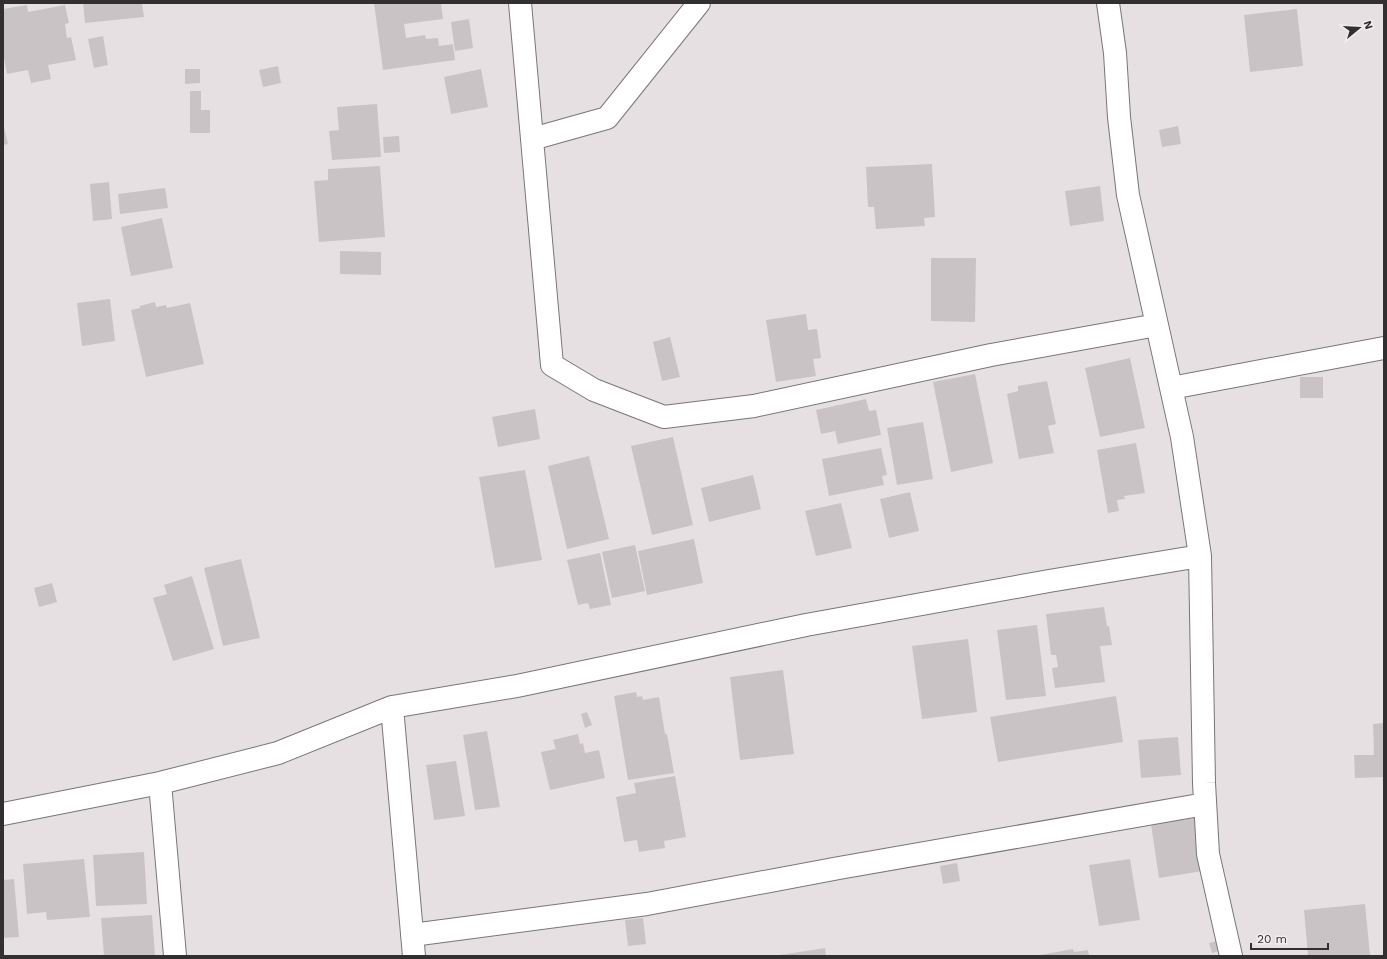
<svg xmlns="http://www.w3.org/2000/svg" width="1387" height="959" font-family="'Work Sans',sans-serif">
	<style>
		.building { fill: #cac3c6 }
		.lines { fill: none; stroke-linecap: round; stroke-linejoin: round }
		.minor-casing { stroke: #7b7577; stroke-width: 24 }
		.minor { stroke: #fff; stroke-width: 22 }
	</style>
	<rect width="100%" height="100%" fill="#e7e0e3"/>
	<path class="building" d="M83 3H142L144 17 85 23Z
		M374 3H441L443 19 404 24 406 38 425 35 426 39 438 38 439 46 453 44 455 60 383 70Z
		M27 5 28 12 65 5 69 23 65 24 67 38 71 37 76 60 48 65 51 79 31 83 28 70 7 74 3 53V9Z
		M1297 9 1303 66 1250 72 1244 15Z
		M469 19 473 48 455 51 451 22Z
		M103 36 108 65 94 68 88 39Z
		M278 66 281 83 263 87 259 70Z
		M185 69H200V83L185 84Z
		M481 69 488 107 451 114 444 77Z
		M190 91H201V110H210V133H190Z
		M377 104 381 157 332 160 329 131 339 130 337 107Z
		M3 123 8 144 3 145Z
		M1178 126 1181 144 1162 147 1159 130Z
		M399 136 400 152 384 153 383 137Z
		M932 164 935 217 924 218 925 226 876 229 874 207H868L866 167Z
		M380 166 385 237 319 242 314 181 328 180V169Z
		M109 182 112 219 93 221 90 184Z
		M1100 186 1104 221 1070 226 1065 191Z
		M165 188 168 208 120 214 118 194Z
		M162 218 173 268 131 276 121 227Z
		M340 251 381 252V275L340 274Z
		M931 258H976L975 322 931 321Z
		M110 299 115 341 82 346 77 303Z
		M155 302 156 307 166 305 167 308 190 303 204 364 146 377 131 310 140 308V306Z
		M806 314 808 330 817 329 821 358 813 359 816 376 776 382 766 320Z
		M670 337 680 377 662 381 653 342Z
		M1130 358 1145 428 1100 437 1085 368Z
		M975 374 993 463 951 472 933 382Z
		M1300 377H1323V398H1300Z
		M1047 381 1056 424 1048 426 1054 453 1019 459 1007 394 1018 391V386Z
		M866 399 869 411 876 410 881 435 838 444 835 431 821 434 816 410Z
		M535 409 540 439 498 447 492 417Z
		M923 422 933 479 897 485 887 428Z
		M673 437 693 525 652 535 631 446Z
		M1136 443 1145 493 1124 496 1125 499 1117 500 1119 511 1108 513 1097 450Z
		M881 448 887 475 882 476 884 485 829 496 822 459Z
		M589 456 609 539 567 549 548 466Z
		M525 470 542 560 495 568 479 477Z
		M753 475 761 509 709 522 701 488Z
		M910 492 919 531 889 538 880 499Z
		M841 503 852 548 816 556 805 511Z
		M694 539 703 583 647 595 638 551Z
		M635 545 645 591 612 598 602 552Z
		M600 553 611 605 590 609 588 603 578 605 567 560Z
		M241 559 260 638 223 646 204 568Z
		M192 576 214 649 173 661 153 598 167 594 164 585Z
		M52 583 57 602 39 607 34 588Z
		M1104 607 1107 626H1109L1112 645 1100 646 1105 682 1055 688 1052 668 1058 667 1056 655H1051L1046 614Z
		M1037 625 1046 696 1006 700 997 630Z
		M968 639 977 712 922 719 912 646Z
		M783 670 794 754 740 760 730 677Z
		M636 692 637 697 642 696 643 700 659 697 665 734H667L674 773 628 780 614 696Z
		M1116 696 1123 742 998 762 990 717Z
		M587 712 592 725 585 728 581 714Z
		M1384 723V777L1355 778 1354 755H1374L1373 724Z
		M487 731 500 807 475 810 463 735Z
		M578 734 580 744 583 743 585 753 599 750 605 778 550 790 541 752 556 749 553 740Z
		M1178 737 1181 775 1141 778 1138 740Z
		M456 761 465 816 434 820 426 765Z
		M675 776 686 837 664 841 665 848 639 852 637 840 624 842 616 797 636 793 634 783Z
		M1202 817 1209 870 1159 878 1151 824Z
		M144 852 147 904 96 906 93 855Z
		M84 859 90 917 47 920 46 912 27 914 23 864Z
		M1130 859 1140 920 1099 926 1089 865Z
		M957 863 960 881 943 884 940 866Z
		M14 879 19 937 3 938V880Z
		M1365 904 1370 955 1308 956 1304 910Z
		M152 915 155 956H104L101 918Z
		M643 918 646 944 628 946 625 920Z
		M1217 941 1219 951 1212 953 1209 943Z
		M825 948 826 956H780V955Z
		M1073 949 1074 952 1088 950 1089 956H1034Z"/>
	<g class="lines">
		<defs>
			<path id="minor" d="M520 3 532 139
				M699 3 607 118 532 139 552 365 594 390 664 417 754 406 991 355 1157 325
				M1108 3 1115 53 1119 117 1128 195 1182 437 1200 556 1204 783 1208 854 1231 956
				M1171 388 1384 348
				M392 707 414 956
				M160 783 175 956
				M3 814 160 783 278 753 392 707 517 686 806 625 1049 581 1200 556
				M412 935 647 904 839 868 1205 804"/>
		</defs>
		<use href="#minor" class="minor-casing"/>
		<use href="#minor" class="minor"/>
	</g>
	<rect width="1387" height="959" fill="none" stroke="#322f30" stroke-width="8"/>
	<g transform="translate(1359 28) rotate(72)" stroke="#f4edf0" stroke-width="3" paint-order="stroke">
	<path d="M0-3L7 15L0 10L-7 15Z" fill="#322f30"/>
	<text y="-6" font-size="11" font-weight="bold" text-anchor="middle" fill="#322f30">N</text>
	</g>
	<path d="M1251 943v6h77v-6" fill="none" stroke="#322f30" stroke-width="2"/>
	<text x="1257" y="943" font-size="12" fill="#322f30" stroke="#f4edf0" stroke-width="3" paint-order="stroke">20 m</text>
</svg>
